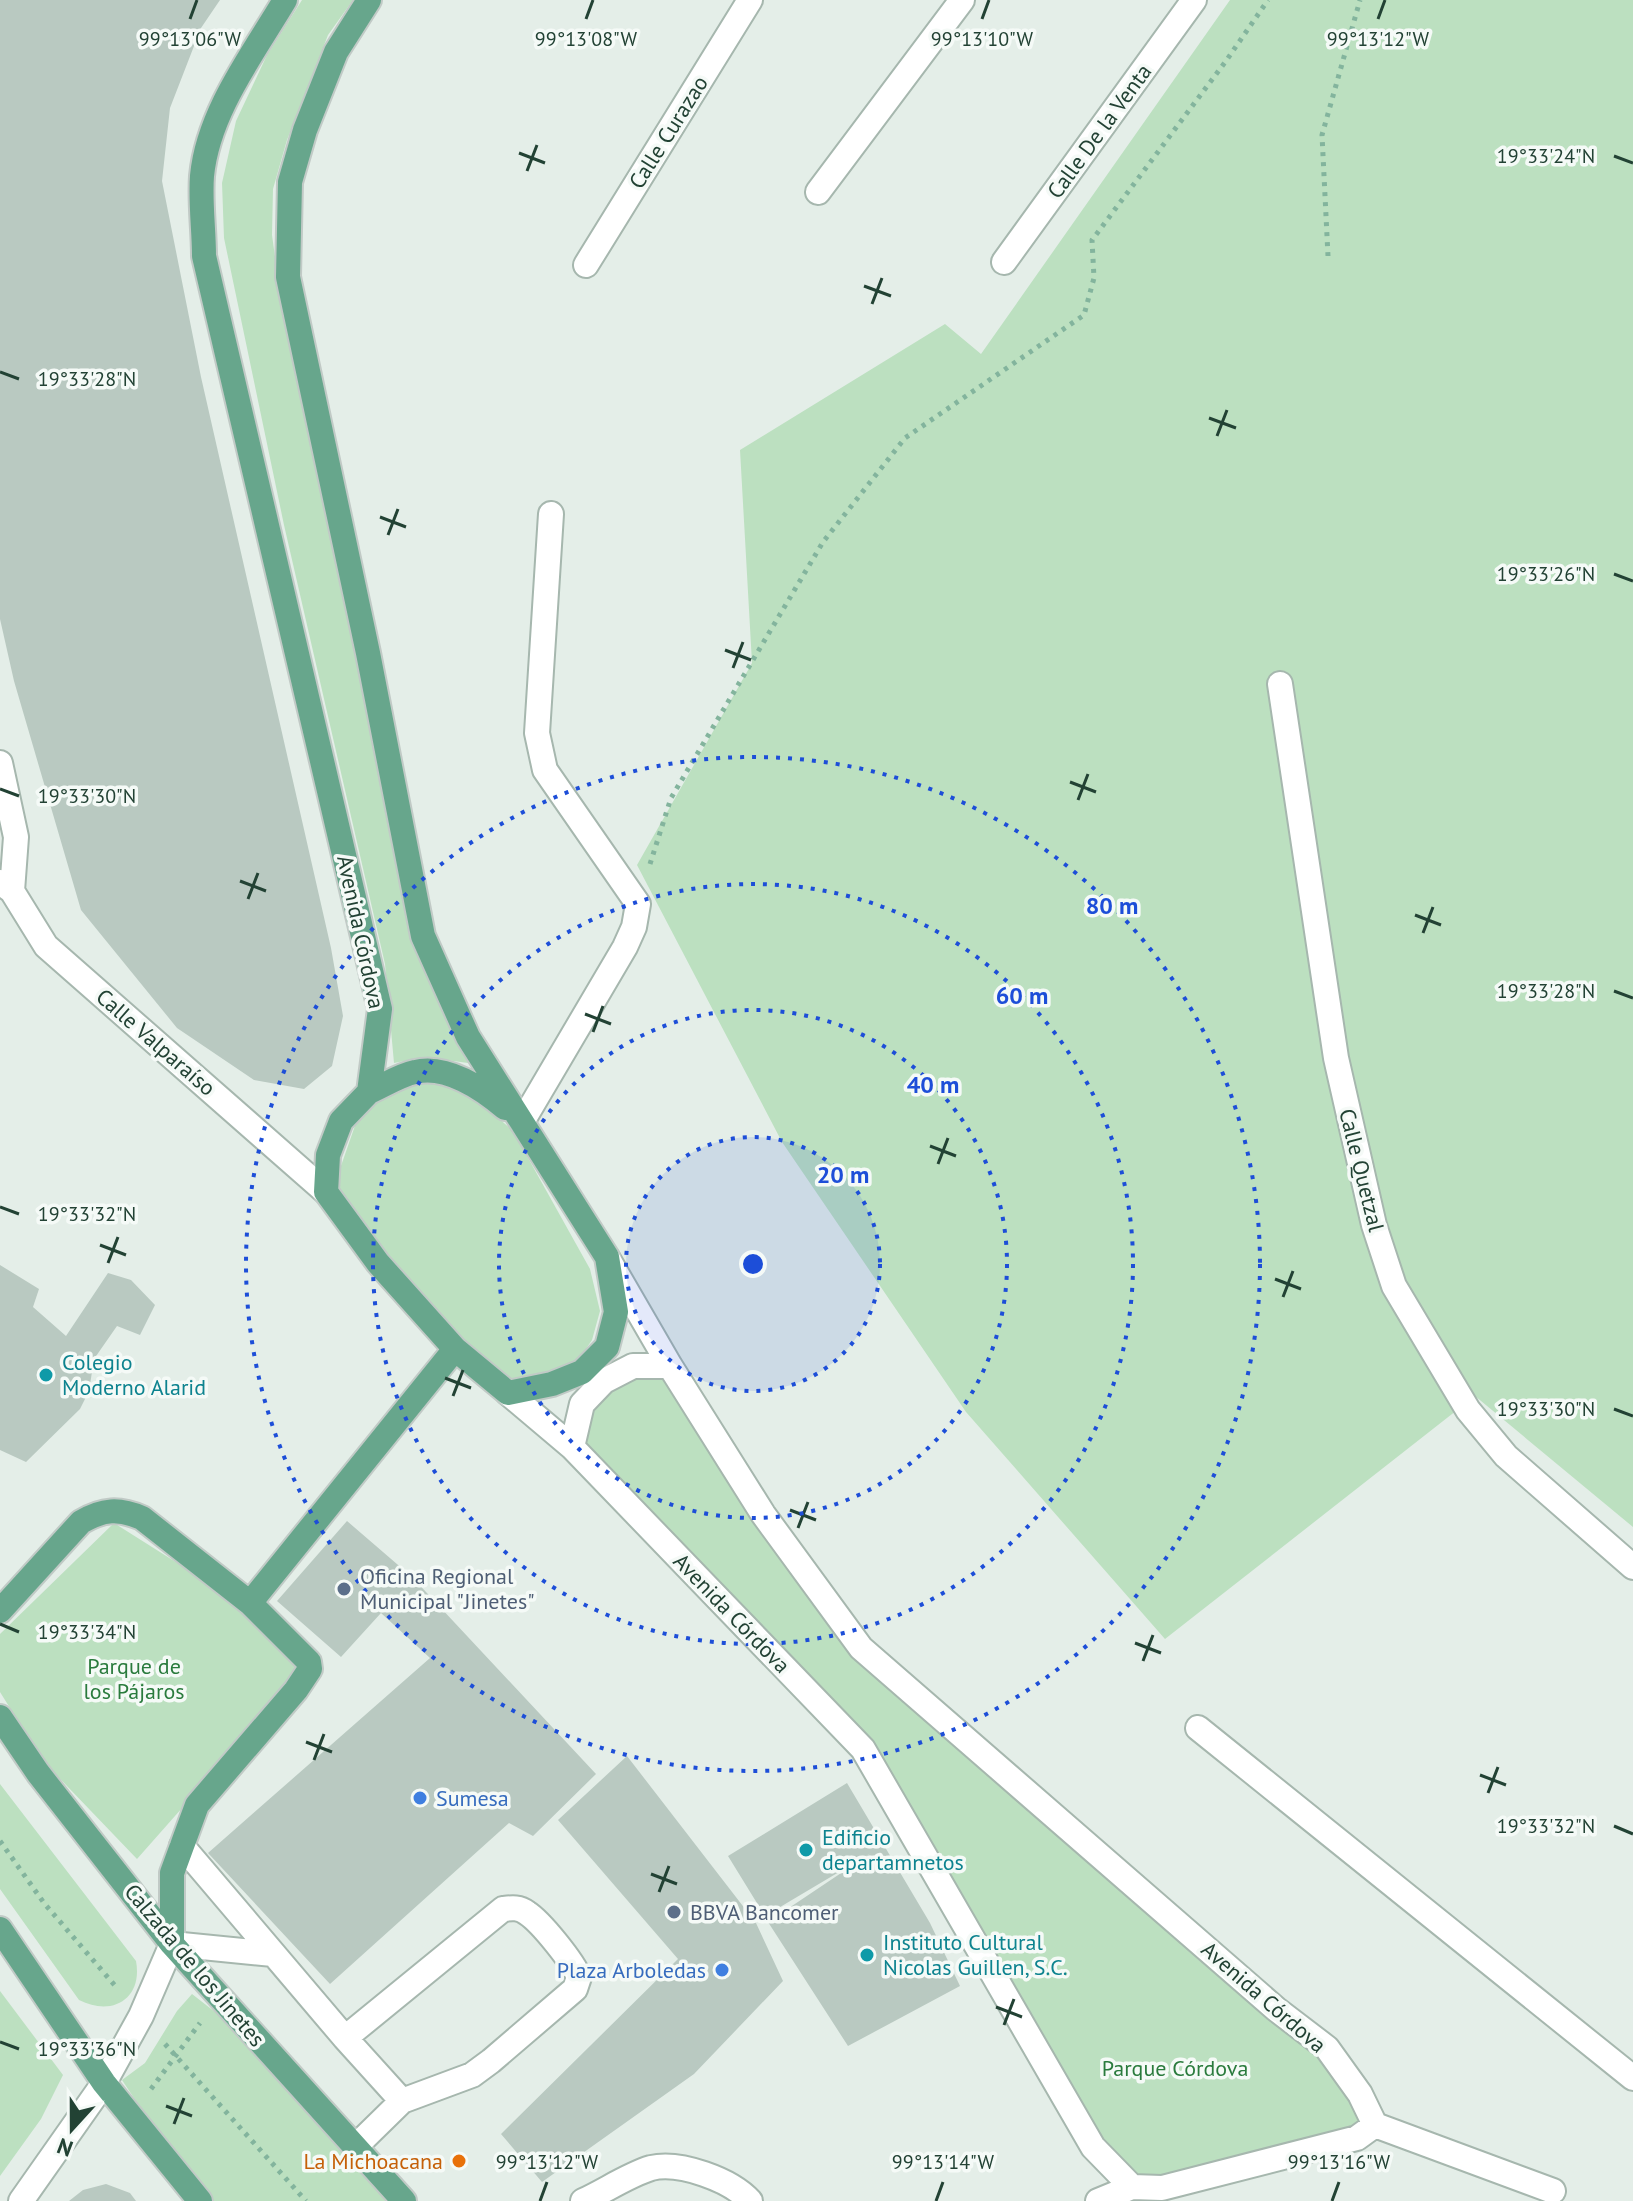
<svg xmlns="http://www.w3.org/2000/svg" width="1633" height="2201" font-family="'PT Sans',sans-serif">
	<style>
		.green { fill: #bce0c0 }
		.building { fill: #b9c9c1 }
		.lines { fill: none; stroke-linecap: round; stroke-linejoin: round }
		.minor-casing { stroke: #a6b7ae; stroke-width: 28 }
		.major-casing { stroke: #c1cac6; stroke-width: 28 }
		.path { stroke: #83b49d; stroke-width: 5; stroke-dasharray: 4 6; stroke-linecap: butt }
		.minor { stroke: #fff; stroke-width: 24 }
		.major { stroke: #67a68c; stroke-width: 24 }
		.ticks { fill: none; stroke: #224234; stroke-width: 3 }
		.ring { fill: none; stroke: #1d4ed8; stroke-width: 4; stroke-dasharray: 4 8 }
		.culture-dot { fill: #0f9aa8; stroke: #f5faf7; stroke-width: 3 }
		.service-dot { fill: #5c6f8a; stroke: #f5faf7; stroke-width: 3 }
		.shop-dot { fill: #3f7fe0; stroke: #f5faf7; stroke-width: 3 }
		.food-dot { fill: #e8710a; stroke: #f5faf7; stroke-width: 3 }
		.labels { text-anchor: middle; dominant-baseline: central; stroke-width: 7; stroke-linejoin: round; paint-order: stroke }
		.street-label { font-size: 22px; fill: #224234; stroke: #f5faf7 }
		.culture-label { font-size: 22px; fill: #0d838f; stroke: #f5faf7; text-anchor: start }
		.service-label { font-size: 22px; fill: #4e5e75; stroke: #f5faf7; text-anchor: start }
		.park-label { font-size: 22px; fill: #2a7b3d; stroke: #f5faf7 }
		.shop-label { font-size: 22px; fill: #366cbe; stroke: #f5faf7; text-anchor: start }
		.food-label { font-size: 22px; fill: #c56008; stroke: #f5faf7; text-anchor: end }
		.ticks-label { font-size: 20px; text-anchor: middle; fill: #224234; stroke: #f5faf7; stroke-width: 7; stroke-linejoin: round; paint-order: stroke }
		.centre { fill: #1d4ed8; stroke: #f5faf7; stroke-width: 4 }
		.ring-label { font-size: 24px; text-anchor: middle; font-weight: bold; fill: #1d4ed8; stroke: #f5faf7; stroke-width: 7; stroke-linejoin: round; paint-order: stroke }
	</style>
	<rect width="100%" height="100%" fill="#e4eee8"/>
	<path class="green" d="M302 0H353L328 35 287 140 273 189 272 235 279 286 411 916 475 1064 425 1057 394 1063 385 964 284 525 224 238 222 183 236 121 267 55Z
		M1230 0H1633V1527L1475 1396 1165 1639 966 1412 782 1142 637 865 752 663 740 450 945 324 981 354Z
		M420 1078 464 1088 513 1131 590 1269 600 1311 592 1340 575 1365 507 1386 383 1258 334 1186 358 1117 374 1100Z
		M667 1370 858 1651 1324 2049 1371 2122 1353 2133 1133 2183 1096 2144 864 1748 576 1445 586 1407 606 1384Z
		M114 1523 247 1607 304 1670 137 1859 43 1761 0 1692V1634Z
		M0 1784 136 1961C143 1999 112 2017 79 2000L0 1889Z
		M0 1991 63 2075 41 2119 0 2176Z
		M192 1994 242 2033 395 2201H208L177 2163 122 2080 145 2063 177 2011Z"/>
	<path class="building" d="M0 0H220L201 28 170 108 162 181 201 377 331 948 343 1016 332 1066 304 1089 254 1080 177 1028 81 910 14 681 0 619Z
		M0 1265 39 1289 33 1307 66 1336 108 1273 131 1280 155 1305 140 1335 117 1326 94 1359 89 1391 80 1409 26 1462 0 1450Z
		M347 1521 412 1577 596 1774 533 1836 509 1823 330 1984 208 1853 430 1658 381 1613 341 1657 277 1601Z
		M627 1756 756 1923 783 1981 694 2074 542 2182 501 2134 678 1959 558 1820Z
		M847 1783 930 1923 960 1986 848 2046 768 1922 871 1853 765 1916 728 1856Z
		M106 2184 130 2193 136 2201H69L83 2190Z"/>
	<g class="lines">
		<defs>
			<path id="minor" d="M818 192 962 0
				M1004 262 1194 0
				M586 265 750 0
				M1280 684 1336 1058 1374 1225 1394 1286 1468 1410 1506 1456 1633 1567
				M0 763 16 837 12 891
				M0 882 12 891 46 946 326 1192
				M522 1122 625 947 634 927 638 904 545 770 537 733 551 514
				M608 1259 670 1366 763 1514 861 1648 1276 2009 1327 2048 1360 2094 1375 2125
				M508 1393 572 1447 863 1749 1093 2147 1132 2187
				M572 1447 582 1404 604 1381 633 1366H670
				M1198 1728 1633 2078
				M182 1846 345 2038 402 2101
				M345 2038 503 1909C512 1908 519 1907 527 1913 541 1922 573 1962 579 1977L575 1989 491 2061 472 2075 402 2101 355 2147
				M1375 2125 1553 2191
				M21 2201 104 2083 141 2016 172 1944 273 1954
				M583 2201C605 2191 628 2175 651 2168 680 2161 731 2180 750 2201
				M1098 2201 1132 2187 1162 2188 1357 2138 1375 2125"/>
			<path id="major" d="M285 0C253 54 208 112 202 176 200 202 204 230 204 256L380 1009 369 1092 341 1121 328 1155 326 1192 378 1263 455 1349 508 1393 552 1384 582 1372 607 1347 616 1312 607 1257 468 1037 423 936 368 653 288 277 290 182 305 130 336 52 369 0
				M369 1092C383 1086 400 1075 415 1072 446 1064 483 1089 505 1108
				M250 1603 455 1349
				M0 1611 81 1522C103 1509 119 1508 142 1518L250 1603 309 1662 310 1669 296 1690 197 1805 172 1873V1944
				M0 1717 38 1773 172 1944 404 2201
				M0 1929 104 2083 200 2201"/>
		</defs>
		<use href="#minor" class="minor-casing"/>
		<use href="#major" class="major-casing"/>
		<path class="path" d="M1328 256 1322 135 1360 0
			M650 864 671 798 823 542 905 438 1084 315 1094 278 1092 240 1226 61 1268 0
			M0 1841 44 1903 117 1988
			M165 2044 306 2201
			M151 2089 200 2023"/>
		<use href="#minor" class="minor"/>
		<use href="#major" class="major"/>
	</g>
	<path class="ticks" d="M190 19 197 0M586 19 593 0M982 19 989 0M1378 19 1385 0M519 153 545 163M1614 156 1633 163M527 171 537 145M864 286 891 296M872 304 882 278M0 372 19 379M1209 418 1236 428M1217 436 1227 410M380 517 406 527M388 535 398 509M1614 574 1633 581M725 650 751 660M733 668 743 642M1070 782 1096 792M0 789 19 796M1078 800 1088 774M240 881 266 891M248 899 258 873M1415 915 1441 925M1423 933 1433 907M1614 991 1633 998M585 1014 611 1024M593 1032 603 1006M930 1146 956 1156M938 1164 948 1138M0 1207 19 1214M100 1245 126 1255M108 1263 118 1237M1275 1279 1301 1289M1283 1297 1293 1271M445 1378 471 1388M453 1396 463 1370M1614 1409 1633 1416M790 1510 816 1520M798 1528 808 1502M0 1624 19 1632M1135 1643 1161 1653M1143 1661 1153 1635M306 1742 332 1752M314 1760 324 1734M1480 1775 1506 1785M1488 1793 1498 1767M1614 1826 1633 1834M651 1874 677 1884M659 1892 669 1866M996 2007 1022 2017M1004 2025 1014 1999M0 2042 19 2049M166 2106 192 2116M174 2124 184 2098M540 2201 547 2182M936 2201 943 2182M1332 2201 1339 2182"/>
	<circle cx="753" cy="1264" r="127" fill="#1d4ed8" fill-opacity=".12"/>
	<g class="ring">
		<circle cx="753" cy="1264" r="127"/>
		<circle cx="753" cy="1264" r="254"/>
		<circle cx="753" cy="1264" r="380"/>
		<circle cx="753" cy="1264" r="507"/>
	</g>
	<g class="culture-dot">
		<circle cx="46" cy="1375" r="8"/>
		<circle cx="806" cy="1850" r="8"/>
		<circle cx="867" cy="1955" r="8"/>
	</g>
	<g class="service-dot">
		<circle cx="344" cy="1589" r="8"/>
		<circle cx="674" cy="1912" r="8"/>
	</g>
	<g class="shop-dot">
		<circle cx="420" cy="1798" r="8"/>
		<circle cx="722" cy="1970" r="8"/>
	</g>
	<circle class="food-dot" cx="459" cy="2161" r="8"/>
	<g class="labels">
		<g class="street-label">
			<text transform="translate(1099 131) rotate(-54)">Calle De la Venta</text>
			<text transform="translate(668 132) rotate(-58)">Calle Curazao</text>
			<text transform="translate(361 932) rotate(78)">Avenida Córdova</text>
			<text transform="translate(156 1042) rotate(41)">Calle Valparaíso</text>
			<text transform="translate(1362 1170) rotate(76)">Calle Quetzal</text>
			<text transform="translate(732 1613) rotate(46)">Avenida Córdova</text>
			<text transform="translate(195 1965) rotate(50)">Calzada de los Jinetes</text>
			<text transform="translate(1264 1997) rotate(41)">Avenida Córdova</text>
		</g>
		<g class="culture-label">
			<text x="62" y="1362">Colegio<tspan x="62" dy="25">Moderno Alarid</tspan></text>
			<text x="822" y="1837">Edificio<tspan x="822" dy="25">departamnetos</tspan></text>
			<text x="883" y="1942">Instituto Cultural<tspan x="883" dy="25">Nicolas Guillen, S.C.</tspan></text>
		</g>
		<g class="service-label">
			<text x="360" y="1576">Oficina Regional<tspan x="360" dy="25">Municipal "Jinetes"</tspan></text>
			<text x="690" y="1912">BBVA Bancomer</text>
		</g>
		<g class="park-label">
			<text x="134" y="1666">Parque de<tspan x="134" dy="25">los Pájaros</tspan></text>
			<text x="1175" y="2068">Parque Córdova</text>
		</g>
		<g class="shop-label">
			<text x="436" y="1798">Sumesa</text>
			<text x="706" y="1970" text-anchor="end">Plaza Arboledas</text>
		</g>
		<g class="food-label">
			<text x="443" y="2161">La Michoacana</text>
		</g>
	</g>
	<g class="ticks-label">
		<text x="190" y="46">99°13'06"W</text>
		<text x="586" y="46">99°13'08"W</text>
		<text x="982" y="46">99°13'10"W</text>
		<text x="1378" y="46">99°13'12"W</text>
		<text x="1546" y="163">19°33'24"N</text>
		<text x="87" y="386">19°33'28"N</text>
		<text x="1546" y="581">19°33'26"N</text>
		<text x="87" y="803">19°33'30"N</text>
		<text x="1546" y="998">19°33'28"N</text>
		<text x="87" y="1221">19°33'32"N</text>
		<text x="1546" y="1416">19°33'30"N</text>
		<text x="87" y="1639">19°33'34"N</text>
		<text x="1546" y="1833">19°33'32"N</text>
		<text x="87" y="2056">19°33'36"N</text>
		<text x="547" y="2169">99°13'12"W</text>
		<text x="943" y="2169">99°13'14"W</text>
		<text x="1339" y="2169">99°13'16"W</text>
	</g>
	<circle cx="753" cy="1264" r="12" class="centre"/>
	<g class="ring-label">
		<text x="1112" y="914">80 m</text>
		<text x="1022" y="1004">60 m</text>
		<text x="933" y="1093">40 m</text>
		<text x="843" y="1183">20 m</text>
	</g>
	<g transform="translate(72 2129) rotate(201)" stroke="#f5faf7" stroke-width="6" paint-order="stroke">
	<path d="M0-6L14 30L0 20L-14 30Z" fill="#224234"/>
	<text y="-12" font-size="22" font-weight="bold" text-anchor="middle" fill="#224234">N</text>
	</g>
</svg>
